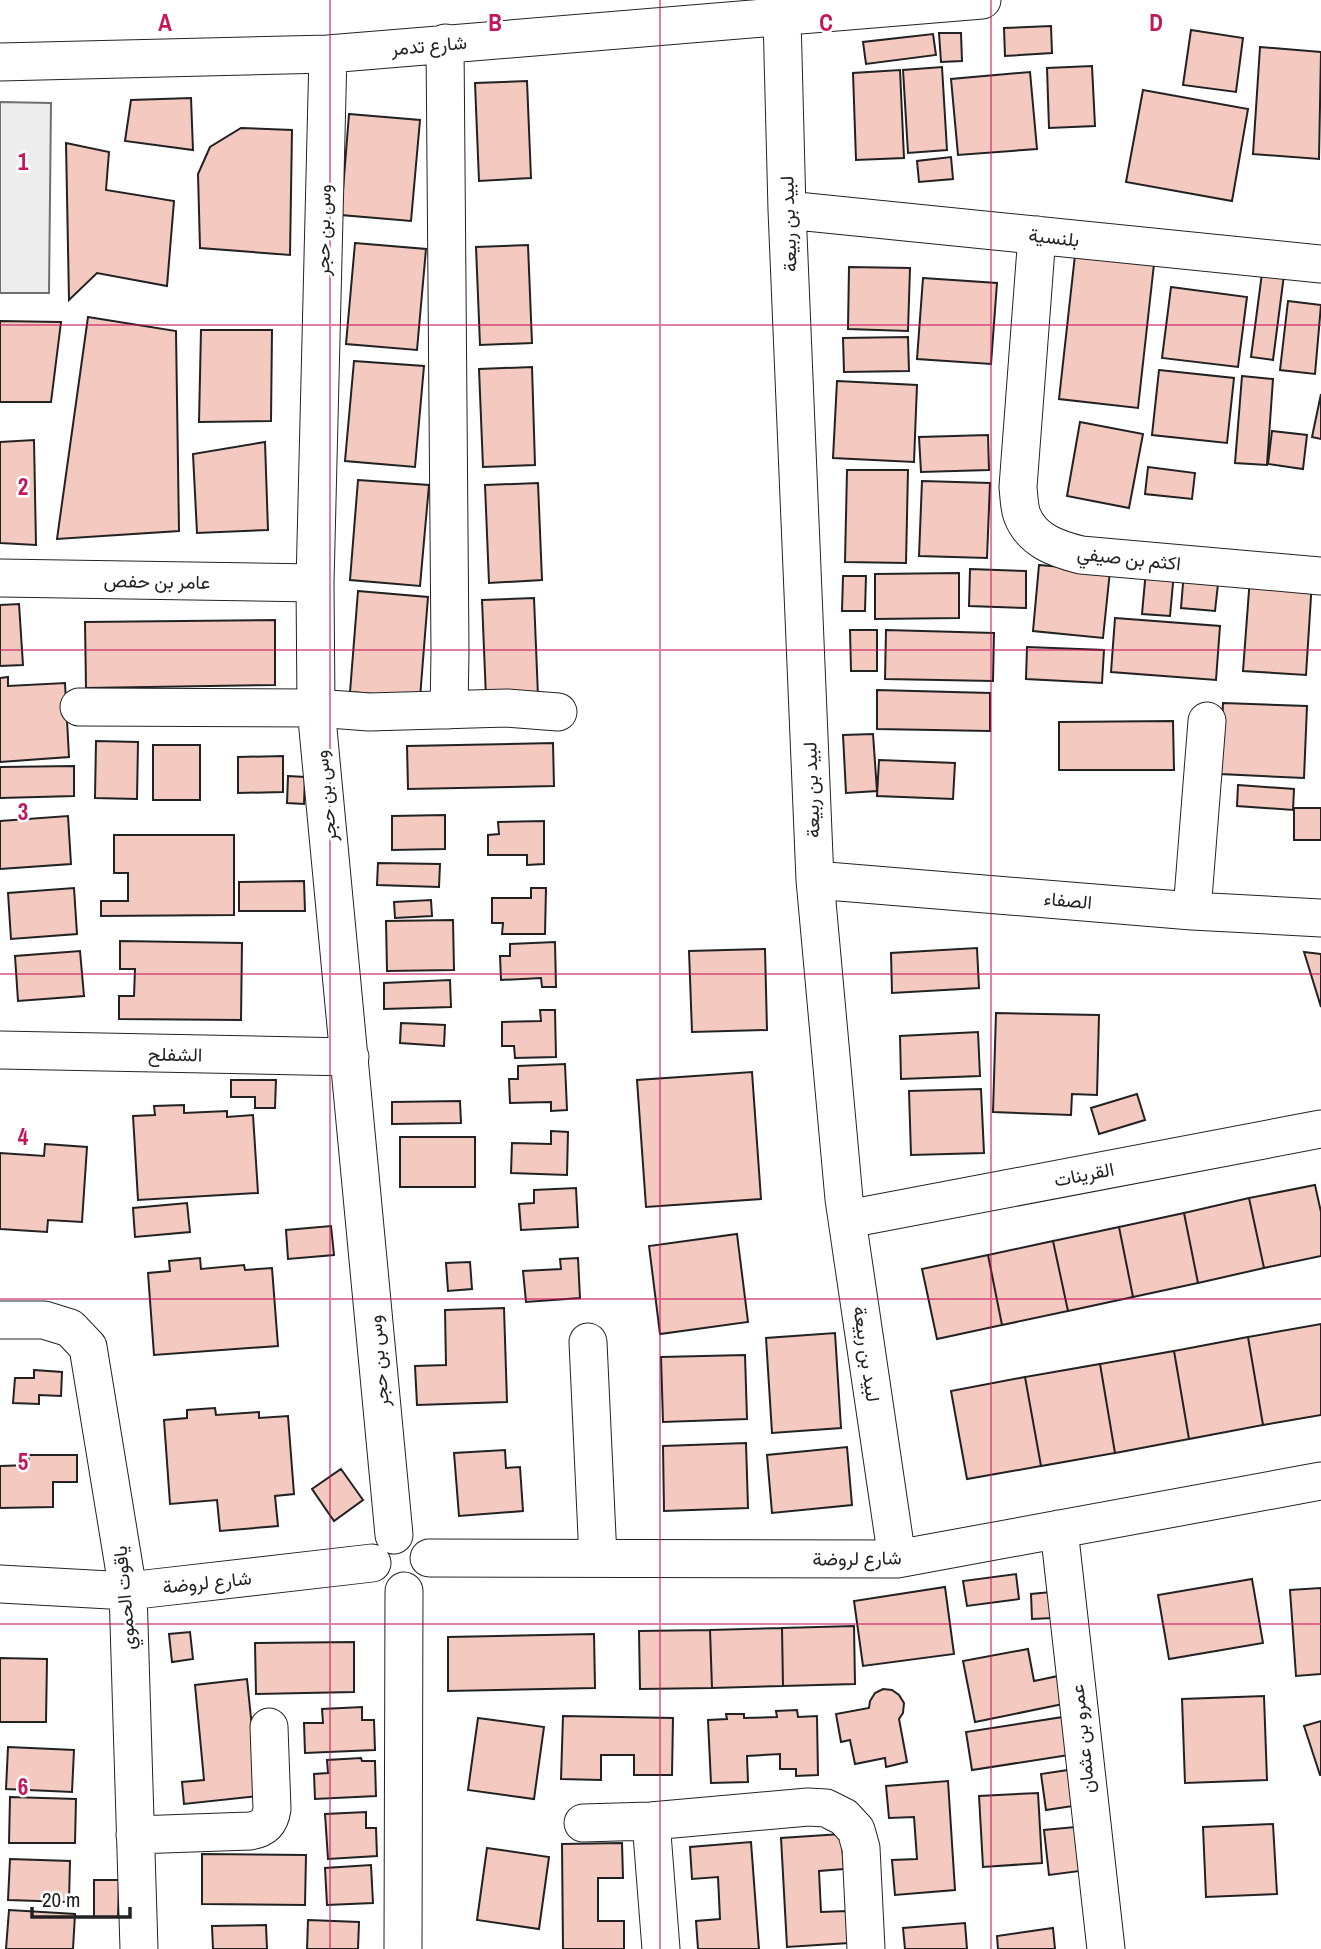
<svg xmlns="http://www.w3.org/2000/svg" width="1321" height="1949" font-family="'Archivo Narrow',Vazirmatn,sans-serif">
	<style>
		.parking { fill: #ededed; stroke: #6f6f6f; stroke-width: 2 }
		.building { fill: #f3c9c0; stroke: #222; stroke-width: 2 }
		.lines { fill: none; stroke-linecap: round; stroke-linejoin: round }
		.minor-casing { stroke: #222; stroke-width: 39 }
		.minor { stroke: #fff; stroke-width: 37 }
		.grid { fill: none; stroke: #c2185b; stroke-width: 2; stroke-opacity: 0.55 }
		.labels { text-anchor: middle; dominant-baseline: central; stroke-width: 5; stroke-linejoin: round; paint-order: stroke }
		.street-label { font-size: 19px; fill: #222; stroke: #fff }
		.grid-label { font-size: 23px; text-anchor: middle; font-weight: bold; fill: #c2185b; stroke: #fff; stroke-width: 5; stroke-linejoin: round; paint-order: stroke }
	</style>
	<rect width="100%" height="100%" fill="#fff"/>
	<path class="parking" d="M0 102 51 103 49 293H0Z"/>
	<path class="building" d="M1051 26 1052 53 1005 56 1004 28Z
		M1191 30 1243 38 1236 92 1183 85Z
		M939 33H961L962 61 941 62Z
		M933 34 936 55 866 64 863 42Z
		M1260 47 1321 52 1319 159 1253 154Z
		M1092 66 1095 126 1049 128 1047 68Z
		M942 67 947 150 908 153 903 70Z
		M900 70 904 158 856 160 853 73Z
		M1030 72 1037 149 958 155 951 79Z
		M527 81 531 178 479 181 475 83Z
		M1143 90 1248 109 1232 201 1126 182Z
		M191 98 193 150 125 141 131 100Z
		M349 114 420 120 411 221 341 215Z
		M241 128 292 130 290 255 200 248 198 174 210 147Z
		M66 143 109 152 106 190 174 201 167 286 97 273 69 300Z
		M951 157 953 179 919 182 917 161Z
		M355 243 426 249 417 350 346 344Z
		M528 245 532 343 480 345 476 247Z
		M1076 246 1155 255 1138 408 1059 399Z
		M849 267 910 268 908 331 848 329Z
		M1262 273 1284 275 1273 360 1251 357Z
		M923 278 997 283 991 364 917 359Z
		M1171 287 1247 297 1238 367 1162 358Z
		M1288 301 1321 305 1315 374 1280 370Z
		M88 317 176 331 179 531 57 539Z
		M0 321 61 322 51 402H0Z
		M201 330H272L271 421 199 422Z
		M908 337 909 371 844 372 843 338Z
		M354 361 424 366 415 467 345 461Z
		M532 367 535 465 483 467 479 369Z
		M1159 370 1234 378 1227 443 1152 435Z
		M1242 376 1273 379 1267 465 1235 463Z
		M837 381 917 385 914 462 833 458Z
		M1321 394V439L1312 437Z
		M1080 422 1143 434 1129 508 1067 496Z
		M1272 431 1307 435 1303 469 1268 464Z
		M988 435 989 470 921 472 919 437Z
		M34 440 36 545 0 543V442Z
		M265 442 268 530 197 533 193 454Z
		M1148 467 1195 473 1192 499 1145 494Z
		M847 470H908L906 563 845 562Z
		M358 480 429 485 420 586 350 580Z
		M922 481 990 483 987 558 919 556Z
		M538 483 542 580 489 583 485 485Z
		M1039 565 1110 571 1103 638 1033 631Z
		M970 569 1026 571V608L969 606Z
		M1146 570 1174 572 1170 616 1142 614Z
		M1184 571 1219 575 1215 611 1181 608Z
		M959 573V618L875 619V574Z
		M843 576H866L865 611H842Z
		M1250 577 1312 581 1306 675 1243 671Z
		M358 591 428 597 420 698 350 692Z
		M534 598 538 696 486 698 482 600Z
		M19 604 23 665 0 666V605Z
		M1115 618 1220 626 1216 680 1111 672Z
		M275 620V685L86 688 85 622Z
		M850 630H877V671H851Z
		M886 630 994 633 993 681 885 679Z
		M1027 647 1104 650 1102 683 1026 679Z
		M8 677V686L65 683 69 757 0 762V678Z
		M877 690 990 693V731L877 729Z
		M1223 703 1307 706 1304 778 1220 774Z
		M1173 721 1174 770H1059V722Z
		M873 734 877 791 846 793 843 735Z
		M96 741 138 742 137 799 95 798Z
		M553 743 554 786 408 789 407 746Z
		M153 745H200V800H153Z
		M283 756V792L238 793V757Z
		M879 760 955 763 953 799 877 796Z
		M74 766V796L0 798V767Z
		M288 776 305 777 304 804 287 803Z
		M1238 785 1294 789 1293 810 1237 806Z
		M1294 808H1321V840H1294Z
		M445 815V849L392 850V816Z
		M68 816 71 864 0 869V821Z
		M544 821V864L527 865V855H488V835L499 834 498 822Z
		M114 835H234V915L101 916V901H128V873H114Z
		M378 863 440 864 439 887 377 885Z
		M304 881 305 911H239V882Z
		M74 888 77 934 11 939 8 893Z
		M531 888H546L545 934H502L503 923H492V898H531Z
		M431 900 432 916 395 918 394 902Z
		M453 920 454 970 387 971 386 921Z
		M120 941 242 943 241 1020 119 1019V996H134L135 969H120Z
		M555 942 556 987H542L541 978 501 980 500 956H510V944Z
		M977 948 979 988 892 993 891 953Z
		M765 949 767 1030 692 1032 689 951Z
		M80 951 84 996 18 1001 15 956Z
		M1304 952 1321 954V1007Z
		M450 980 451 1007 384 1009V983Z
		M540 1010H555L556 1057 515 1058 514 1046H502V1022L541 1021Z
		M996 1013 1099 1015 1097 1095 1072 1094 1071 1115 993 1112Z
		M401 1023 445 1025 444 1046 400 1043Z
		M978 1032 980 1076 901 1079 900 1036Z
		M565 1064 567 1110 551 1111V1102L510 1103 509 1079H518V1066Z
		M752 1072 761 1199 646 1207 637 1080Z
		M231 1080H276L275 1108H255V1097H231Z
		M981 1089 984 1153 911 1155 909 1091Z
		M1137 1094 1145 1120 1099 1134 1091 1108Z
		M460 1101 461 1123 392 1124V1102Z
		M184 1105V1113L227 1111V1117L253 1115 258 1193 138 1200 133 1116 155 1115 154 1106Z
		M551 1131 568 1132 567 1175 511 1173 512 1143 551 1144Z
		M400 1137H475V1187H400Z
		M45 1144 87 1147 82 1222 48 1220 47 1232 0 1229V1153L44 1156Z
		M1315 1185 1321 1212V1256L1264 1268 1249 1198Z
		M576 1188 578 1227 521 1230 519 1204 534 1203V1190Z
		M1249 1198 1264 1268 1198 1283 1184 1213Z
		M187 1203 190 1232 135 1237 133 1208Z
		M1184 1213 1198 1283 1133 1297 1119 1227Z
		M331 1226 334 1255 288 1259 286 1230Z
		M1119 1227 1133 1297 1068 1311 1053 1241Z
		M737 1234 748 1322 660 1334 649 1246Z
		M1053 1241 1068 1311 1002 1325 988 1255Z
		M988 1255 1002 1325 937 1339 922 1269Z
		M200 1258 201 1269 244 1265 245 1270 272 1268 278 1346 154 1355 148 1273 170 1271 169 1261Z
		M578 1258 580 1298 526 1302 523 1271 561 1269 560 1259Z
		M470 1262 472 1289 448 1291 446 1263Z
		M504 1308 507 1402 417 1405 415 1366 446 1365 445 1310Z
		M1321 1324V1415L1263 1425 1248 1337Z
		M835 1333 841 1428 772 1433 766 1338Z
		M1248 1337 1263 1425 1189 1439 1174 1351Z
		M1174 1351 1189 1439 1115 1453 1100 1364Z
		M745 1355 747 1419 663 1422 661 1357Z
		M1100 1364 1115 1453 1041 1466 1025 1377Z
		M34 1370 62 1372 61 1396 39 1395V1404L13 1403 15 1378H34Z
		M1025 1377 1041 1466 967 1479 951 1391Z
		M215 1408 216 1415 259 1412V1418L288 1416 294 1494 275 1496 278 1526 220 1531 217 1500 170 1504 164 1420 187 1418V1410Z
		M746 1443 748 1508 664 1511 663 1446Z
		M847 1447 852 1505 772 1513 767 1455Z
		M505 1450 506 1468 520 1467 523 1511 459 1516 454 1453Z
		M28 1455H77V1482H53V1507L0 1508V1466L29 1465Z
		M341 1469 363 1500 334 1521 312 1489Z
		M1016 1574 1019 1599 967 1606 963 1581Z
		M1252 1579 1263 1643 1169 1659 1158 1595Z
		M945 1587 954 1654 863 1666 854 1601Z
		M1321 1588V1674L1296 1676 1290 1590Z
		M1051 1592 1053 1618 1032 1619 1031 1594Z
		M854 1626 855 1684 783 1686 782 1628Z
		M782 1628 783 1686 712 1688 710 1630Z
		M710 1630 712 1688 640 1689 639 1631Z
		M190 1632 193 1659 172 1662 169 1634Z
		M594 1634 595 1688 448 1691V1637Z
		M354 1642V1692L256 1694 255 1643Z
		M1028 1649 1034 1681 1058 1676 1063 1704 975 1722 963 1661Z
		M0 1658 47 1659 46 1722H0Z
		M247 1679 259 1796 184 1804 182 1782 204 1780 195 1685Z
		M883 1689 892 1690 899 1695 904 1703 903 1713 899 1719 907 1762 886 1767 885 1758 855 1764 850 1740 841 1742 836 1714 869 1708 870 1701 875 1693Z
		M1264 1696 1267 1780 1185 1783 1182 1699Z
		M362 1707V1720H374L375 1750 305 1753 304 1723H323L322 1709Z
		M797 1710 798 1717 817 1716 818 1775 796 1776V1769H780V1754L747 1756 748 1782 711 1783 708 1720 727 1719 726 1714H744V1718L777 1717 776 1711Z
		M563 1716 673 1718 672 1775H634V1755H601V1780L561 1779Z
		M1063 1717 1069 1755 972 1770 966 1732Z
		M478 1718 544 1727 534 1799 468 1790Z
		M1321 1721V1775H1320L1304 1726Z
		M8 1747 74 1750 72 1792 6 1789Z
		M361 1758 362 1761H375L376 1796 315 1799 314 1774 328 1773 327 1760Z
		M1068 1770 1073 1806 1046 1810 1041 1774Z
		M948 1781 955 1890 895 1895 892 1860 917 1859 914 1817 889 1818 886 1786Z
		M1038 1793 1042 1863 983 1867 979 1796Z
		M10 1797 76 1799 75 1843H9Z
		M366 1812V1828H376L377 1856 328 1859 325 1814Z
		M1273 1824 1277 1894 1206 1897 1203 1827Z
		M1075 1827 1080 1871 1049 1875 1044 1830Z
		M841 1834 844 1869 819 1871 821 1912 847 1911 849 1943 787 1947 781 1838Z
		M751 1842 759 1949H698L696 1921 720 1919 718 1877 692 1879 690 1847Z
		M622 1843 623 1878H598V1921H624V1949H563L562 1844Z
		M487 1848 549 1857 539 1929 477 1920Z
		M202 1854 306 1855 305 1905 202 1904Z
		M10 1859 70 1861 69 1902 8 1900Z
		M371 1865 373 1903 327 1905 325 1868Z
		M94 1880H119L118 1917H94Z
		M9 1910 75 1914 73 1949H6Z
		M308 1920 359 1922 358 1949H307Z
		M965 1923 967 1949H905L903 1928Z
		M266 1925 267 1949H213L212 1926Z
		M1053 1928 1055 1949H998L997 1936Z"/>
	<g class="lines">
		<defs>
			<path id="minor" d="M782 17 787 210 815 880 844 1199 897 1559
				M445 43 450 652 449 710
				M328 54 315 583 316 708 394 1535
				M0 62 328 54 982 0
				M787 210 1321 264
				M1037 235 1018 487C1019 496 1019 507 1022 515 1032 541 1057 549 1081 555L1321 576
				M0 578 315 583
				M79 707 316 708 369 712 507 708 558 712
				M815 880 1192 911 1321 918
				M1192 911 1207 721
				M0 1050 350 1057
				M848 1219 1321 1129
				M0 1320H44L70 1328 88 1347 128 1591 139 1949
				M588 1342 598 1558
				M1059 1529 1106 1949
				M429 1558 897 1559 1321 1481
				M0 1584 128 1591 372 1563
				M651 1821 661 1949
				M583 1823 651 1821 808 1807 826 1808 844 1817 856 1830 861 1848 866 1949
				M135 1835 250 1831C263 1829 270 1823 272 1809L269 1727
				M403 1949 404 1591"/>
		</defs>
		<use href="#minor" class="minor-casing"/>
		<use href="#minor" class="minor"/>
	</g>
	<path class="grid" d="M330 0V1949M660 0V1949M991 0V1949M0 325H1321M0 650H1321M0 974H1321M0 1299H1321M0 1624H1321"/>
	<g class="labels">
		<g class="street-label">
			<text transform="translate(429 45) rotate(-5)">شارع تدمر</text>
			<text transform="translate(788 224) rotate(-92)">لبيد بن ربيعة</text>
			<text transform="translate(323 230) rotate(-89)">وس بن حجر</text>
			<text transform="translate(1054 237) rotate(6)">بلنسية</text>
			<text transform="translate(1129 558) rotate(6)">اكثم بن صيفي</text>
			<text transform="translate(157 581) rotate(1)">عامر بن حفص</text>
			<text transform="translate(811 790) rotate(-92)">لبيد بن ربيعة</text>
			<text transform="translate(325 796) rotate(-96)">وس بن حجر</text>
			<text transform="translate(1068 900) rotate(5)">الصفاء</text>
			<text transform="translate(175 1054) rotate(1)">الشفلح</text>
			<text transform="translate(1084 1174) rotate(-11)">القرينات</text>
			<text transform="translate(867 1354) rotate(82)">لبيد بن ربيعة</text>
			<text transform="translate(378 1361) rotate(-95)">وس بن حجر</text>
			<text transform="translate(857 1558) rotate(-1)">شارع لروضة</text>
			<text transform="translate(207 1582) rotate(-6)">شارع لروضة</text>
			<text transform="translate(124 1598) rotate(-95)">ياقوت الحموي</text>
			<text transform="translate(1082 1739) rotate(-96)">عمرو بن عثمان</text>
		</g>
	</g>
	<g class="grid-label">
		<text x="165" y="31">A</text>
		<text x="495" y="31">B</text>
		<text x="826" y="31">C</text>
		<text x="1156" y="31">D</text>
		<text x="23" y="170">1</text>
		<text x="23" y="495">2</text>
		<text x="23" y="820">3</text>
		<text x="23" y="1145">4</text>
		<text x="23" y="1470">5</text>
		<text x="23" y="1795">6</text>
	</g>
	<path d="M32 1907v10h98v-10" fill="none" stroke="#222222" stroke-width="3.5"/>
	<text x="42" y="1907" font-size="21" fill="#222222" stroke="#ffffff" stroke-width="5" paint-order="stroke">20 m</text>
</svg>
